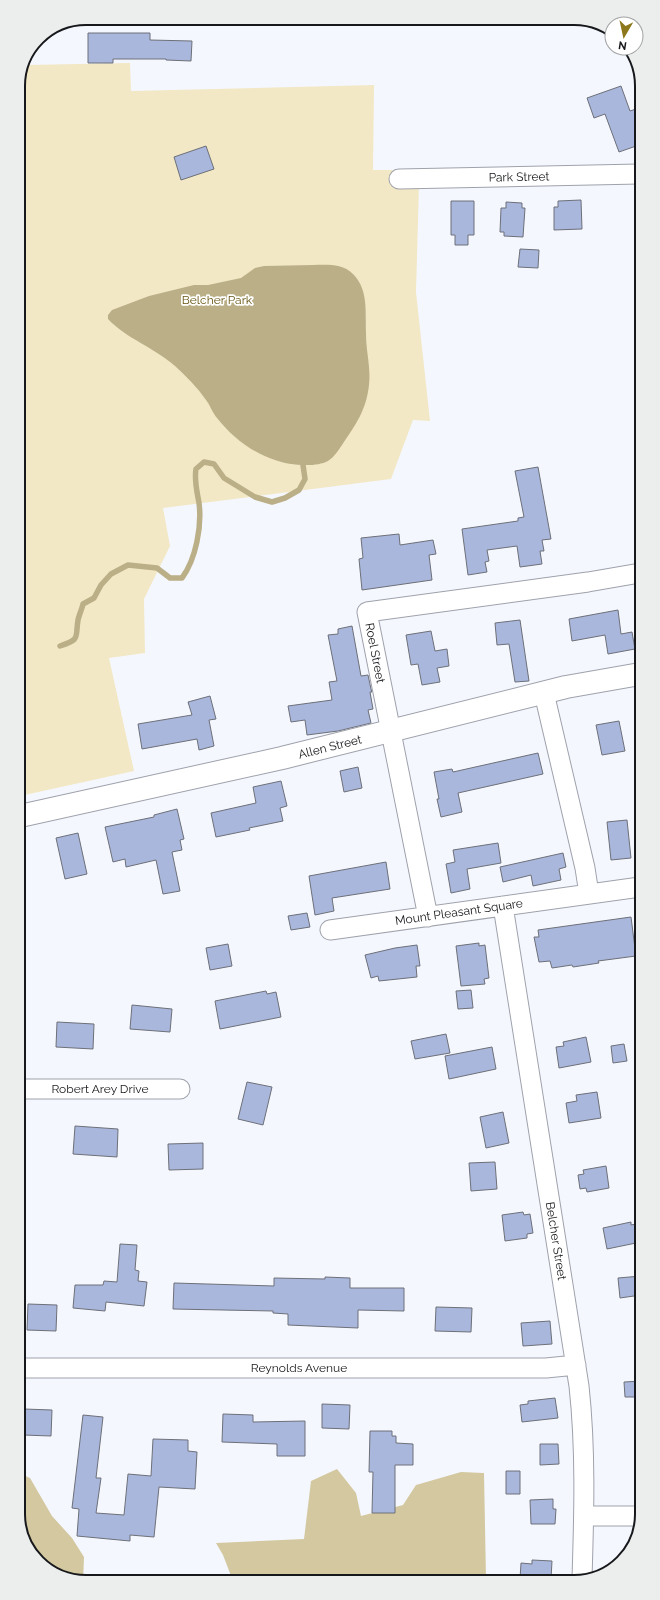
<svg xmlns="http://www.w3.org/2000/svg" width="660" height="1600" font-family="Raleway,sans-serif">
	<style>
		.green { fill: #f2e8c5 }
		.forest { fill: #d3c89f }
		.water { fill: #baaf87 }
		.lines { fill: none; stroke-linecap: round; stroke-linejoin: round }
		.stream { stroke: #baaf87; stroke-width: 5.5 }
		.building { fill: #a9b7dc; stroke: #6d7078 }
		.street-casing { stroke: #9fa2ab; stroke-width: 21 }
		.secondary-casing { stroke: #9fa2ab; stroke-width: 24 }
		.street { stroke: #fff; stroke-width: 19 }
		.secondary { stroke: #fff; stroke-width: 22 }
		.labels { text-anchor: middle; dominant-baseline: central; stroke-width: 3.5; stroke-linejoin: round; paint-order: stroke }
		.street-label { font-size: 12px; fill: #17181b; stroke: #fff }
		.park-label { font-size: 12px; fill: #651; stroke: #fff }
		.rim { fill: none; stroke: #17181b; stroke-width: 2 }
	</style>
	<rect width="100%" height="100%" fill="#f5f7ff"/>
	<path class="green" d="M130 63 131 91 374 85 373 170H399L419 186 416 292 430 421 413 420 391 479 163 508 170 546 144 599 145 653 109 658 134 771 20 796 18 82 26 65Z"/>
	<path class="forest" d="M337 1469 356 1493 361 1516 403 1505 416 1485 461 1472 484 1473 486 1579 233 1581 223 1555 216 1543 304 1539 311 1481Z
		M21 1474 30 1478 52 1516 72 1538 84 1557 83 1582 44 1568 22 1536Z"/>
	<path class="water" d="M313 265C326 265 342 263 353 274 369 290 365 313 366 334 366 352 371 367 369 385 366 411 356 424 342 445 338 451 334 457 328 461 315 468 288 465 275 460 251 452 232 437 217 418 212 412 210 405 206 400 197 387 186 376 175 366 155 348 127 339 108 319V315L112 310 149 296 194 285H208L241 278 255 268 264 266Z"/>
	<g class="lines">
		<path class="stream" d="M60 646C81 639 75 638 78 620 79 615 82 609 83 604L94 598 101 585 111 574 128 565 157 568 170 578H182C196 559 202 526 199 503 197 491 194 481 196 469L204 462 214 464 224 478 255 497 272 502 285 498 299 490 305 479 303 465"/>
	</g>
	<path class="building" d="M88 33H150V40L192 41 191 61 166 60V59H113V63H88Z
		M621 86 630 111 639 108V145L619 152 605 114 594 118 587 98Z
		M206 146 214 169 181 180 174 157Z
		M581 200 582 229 554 230V207H558V201Z
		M451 201H474V235H468V245H455V235H451Z
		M506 202 522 203V208H525L523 237 504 236V232H500L501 208H506Z
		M520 249 539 250 538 268 518 267Z
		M538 467 551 539 542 540 544 551H540L542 564 520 567 517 546 487 550 489 561 485 562 487 572 468 575 462 529 518 521V518L524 517 515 471Z
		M399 534 400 545 433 540 436 554 429 555 432 580 362 590 359 559 363 558 361 538Z
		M618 610 621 634 632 632 635 649 608 654 605 635 572 641 569 619Z
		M520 620 529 681 515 682 509 644 497 645 495 623Z
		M352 626 361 676 368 675 371 689 372 692H370L373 709 368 710 371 723 338 731 307 735 305 720 291 722 288 706 332 700 329 682 337 681 328 635 338 634V629Z
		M431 631 435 651 447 649 449 666 437 668 440 682 422 685 418 664 411 665 406 635Z
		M210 696 216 719 209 720 214 746 199 750 197 739 142 749 138 724 192 715 188 702Z
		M619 721 625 751 602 755 596 725Z
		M538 753 543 774 458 793 462 812 441 817 437 799H439L434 772 452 769 453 772Z
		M358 767 362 788 344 792 340 771Z
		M281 781 287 806 280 808 283 821 249 828 250 830 216 837 211 813 256 803 253 787Z
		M177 809 184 839 180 840 182 850 172 852 180 891 163 894 156 860 126 867 125 859 113 862 105 827 154 817V815Z
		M627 820 631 858 611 860 607 822Z
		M78 833 87 874 65 879 56 838Z
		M498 843 501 863 467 869 470 889 451 893 446 864 455 862 453 850Z
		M563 853 566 867 559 869 561 880 533 886 531 875 503 882 500 867Z
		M386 862 390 889 332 898 334 911 315 915 309 876Z
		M307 913 310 927 291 930 288 916Z
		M631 917 636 956 598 961 599 963 573 967 572 965 552 968 550 961 539 962 534 937H539L538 930Z
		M479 943V946L485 945 489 978 484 979 485 984 461 986 456 946Z
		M228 944 232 966 210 970 206 948Z
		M417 945 420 966H416L417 977 379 981 378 976 371 978 365 955 395 948Z
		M471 990 473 1008 458 1009 456 991Z
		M266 991 267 994 276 992 281 1017 220 1029 215 1001Z
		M132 1005 172 1009 170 1032 130 1029Z
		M57 1022 94 1024 93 1049 56 1047Z
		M446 1034 450 1053 415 1059 411 1041Z
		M586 1037 591 1062 559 1068 556 1047 564 1046 563 1042Z
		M624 1044 627 1061 613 1063 611 1046Z
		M492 1047 496 1069 449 1079 445 1056Z
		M247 1082 272 1087 263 1125 238 1119Z
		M597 1092 601 1118 569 1123 566 1103 577 1101 576 1095Z
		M503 1112 509 1143 486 1148 480 1117Z
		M75 1126 118 1129 117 1157 73 1154Z
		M203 1143V1169L169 1170 168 1144Z
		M495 1162 497 1189 471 1191 469 1163Z
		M606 1166 609 1188 587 1192 586 1188 580 1189 578 1175 584 1174 583 1170Z
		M523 1212 524 1215 530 1214 533 1233 527 1234V1238L505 1241 502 1215Z
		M631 1222V1225L641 1223V1242L607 1249 603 1228Z
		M120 1244 137 1245 135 1270 139 1271 138 1281 147 1282 144 1306 106 1302 105 1311 73 1308 75 1285H103L104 1281 117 1282Z
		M641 1276V1295L620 1298 618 1278Z
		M325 1277 350 1278V1288H404V1311L358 1310V1328L288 1325V1314L273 1313V1311L173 1309 174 1283 274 1286V1278L325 1279Z
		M28 1304 57 1305 56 1331 27 1330Z
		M436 1307 472 1308 471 1332 435 1331Z
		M550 1321 552 1344 523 1346 521 1323Z
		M642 1381V1397H625L624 1382Z
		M555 1398 558 1418 522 1422 520 1405 528 1404V1401Z
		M322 1404 350 1405 349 1429 322 1428Z
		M24 1409 52 1410 51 1436 23 1435Z
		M223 1414 253 1415V1422L305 1421V1456H277V1444L222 1442Z
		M83 1415 103 1417 96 1478H101L96 1513 124 1515 128 1474 151 1476 153 1439 188 1440V1451L197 1452 195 1489 159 1487 154 1537 130 1535V1541L77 1536 79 1509 72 1508Z
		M370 1431H392V1436H396V1443L413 1444V1465H395V1513H372L373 1472H369Z
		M540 1444H558L559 1464 540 1465Z
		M506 1471H520V1494H506Z
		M553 1499V1509H556L555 1524H531L530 1500Z
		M532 1560 552 1561 551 1579H520L521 1563 532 1564Z"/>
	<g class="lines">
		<defs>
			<path id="street" d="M399 179 639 174
				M544 693 585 868 589 894
				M503 906 579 1386C586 1450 584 1514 582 1579
				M428 917 367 612 588 582 640 573
				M330 930 640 887
				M20 1089H180
				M21 1368H546L576 1365
				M584 1516H641"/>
			<path id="secondary" d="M20 816 282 758 566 687 640 674"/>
		</defs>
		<use href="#street" class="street-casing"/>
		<use href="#secondary" class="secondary-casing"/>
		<use href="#street" class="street"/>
		<use href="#secondary" class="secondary"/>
	</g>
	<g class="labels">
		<g class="street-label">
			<text transform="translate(519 177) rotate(-1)">Park Street</text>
			<text transform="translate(375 653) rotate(79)">Roel Street</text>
			<text transform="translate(330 747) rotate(-14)">Allen Street</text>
			<text transform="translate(459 912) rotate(-8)">Mount Pleasant Square</text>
			<text x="100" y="1089">Robert Arey Drive</text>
			<text transform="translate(556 1241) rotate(81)">Belcher Street</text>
			<text x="299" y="1368">Reynolds Avenue</text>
		</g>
		<g class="park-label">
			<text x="217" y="300">Belcher Park</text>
		</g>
	</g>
	<path d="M0 0H660V1600H0ZM86 25H574A61 61 0 0 1 635 86V1514A61 61 0 0 1 574 1575H86A61 61 0 0 1 25 1514V86A61 61 0 0 1 86 25Z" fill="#eceded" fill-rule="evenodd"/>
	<path class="rim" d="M86 25H574A61 61 0 0 1 635 86V1514A61 61 0 0 1 574 1575H86A61 61 0 0 1 25 1514V86A61 61 0 0 1 86 25Z"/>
	<g transform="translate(624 36) rotate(189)"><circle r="19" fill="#ffffff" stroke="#a2a3a4"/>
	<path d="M0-3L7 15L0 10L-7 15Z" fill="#8d771b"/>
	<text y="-6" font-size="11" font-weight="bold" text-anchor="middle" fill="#17181b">N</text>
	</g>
</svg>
